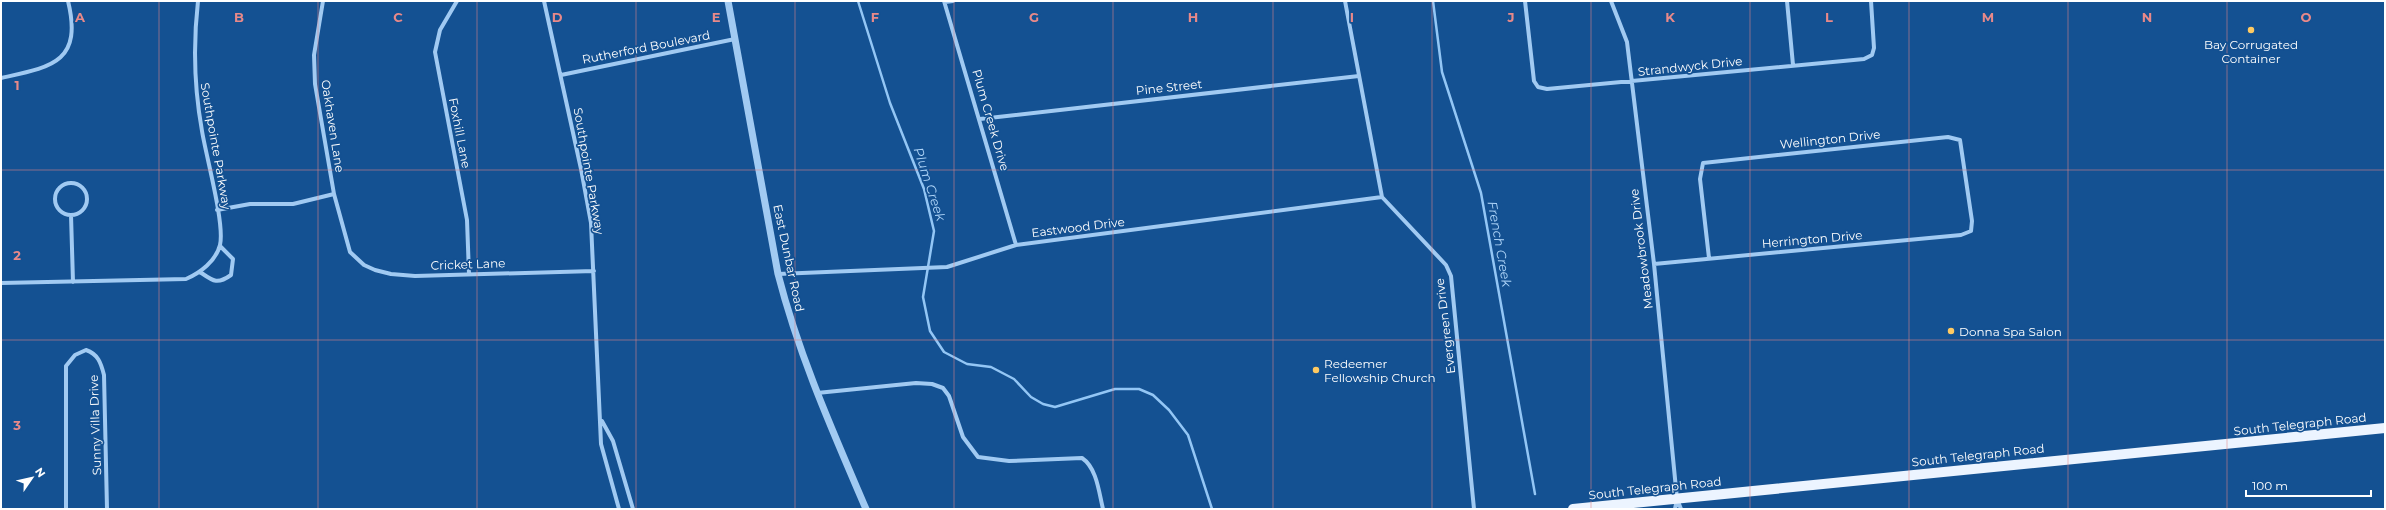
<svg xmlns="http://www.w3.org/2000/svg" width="2386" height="510" font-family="Montserrat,sans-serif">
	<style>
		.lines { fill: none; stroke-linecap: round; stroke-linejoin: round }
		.stream { stroke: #93c6f5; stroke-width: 2.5 }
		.minor { stroke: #a1caf2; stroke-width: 4 }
		.tertiary { stroke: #a1caf2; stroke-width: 7 }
		.primary { stroke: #ecf4ff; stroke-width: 10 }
		.grid { fill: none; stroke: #e88989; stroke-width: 1; stroke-opacity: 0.55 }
		.poi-dot { fill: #ffca62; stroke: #145192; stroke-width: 1.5 }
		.labels { text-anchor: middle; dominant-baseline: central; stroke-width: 3.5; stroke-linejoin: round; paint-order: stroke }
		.poi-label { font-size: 12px; fill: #fff; stroke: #145192; text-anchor: start }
		.street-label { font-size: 12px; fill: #fff; stroke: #145192 }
		.water-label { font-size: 13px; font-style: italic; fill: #aed4f8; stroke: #145192 }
		.grid-label { font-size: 13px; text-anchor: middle; font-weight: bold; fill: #e88989; stroke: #145192; stroke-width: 3.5; stroke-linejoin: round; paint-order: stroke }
	</style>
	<rect width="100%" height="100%" fill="#145192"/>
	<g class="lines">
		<path class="stream" d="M858 1 890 103 924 189 934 231 923 297 930 331 944 352 967 364 991 367 1014 379 1031 397 1043 404 1055 407 1115 389H1139L1153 395 1169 410 1188 435 1212 509
			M1433 1 1442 72 1481 193 1535 494"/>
		<path class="minor" d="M323 1 314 55 315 84 334 194 350 252 364 265 375 270 391 274 415 276 594 271
			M457 1 440 30 435 52 467 220 469 274
			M544 1 581 169 591 223 601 444 619 509
			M944 1 1016 245
			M1345 1 1382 197 1446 265 1451 276 1474 509
			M1525 1 1534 81 1538 87 1547 89 1864 59 1872 55 1874 48 1871 1
			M1611 1 1627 42 1654 264 1677 499 1681 509
			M1787 1 1793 65
			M945 2 953 1
			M561 75 735 39
			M1 78C51 67 83 63 68 1
			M980 119 1359 76
			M55 199a16 16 0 1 1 32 0a16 16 0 1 1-32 0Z
			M217 210 250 204H293L334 194
			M71 215 73 282
			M1654 264 1961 235 1971 231 1972 221 1960 140 1948 137 1703 163 1700 179 1709 258
			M200 272C213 281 217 285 231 275L233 259 220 246
			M778 274 947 267 1016 245 1382 197
			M1 283 186 279C200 273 216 261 220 245 225 224 206 156 202 131 194 87 193 45 198 1
			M817 393 916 383 932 384 943 388 949 396 963 437 978 457 1009 461 1082 458C1097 468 1099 493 1103 509
			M602 421 613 441 633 509
			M66 509V366L75 355 86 350C98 354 101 363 104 375L107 509
			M1675 509 1677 499"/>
		<path class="tertiary" d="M728 1 778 274C799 356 833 432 866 509"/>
		<path class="primary" d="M1573 509 2385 428"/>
	</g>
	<path class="grid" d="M159 1V509M318 1V509M477 1V509M636 1V509M795 1V509M954 1V509M1113 1V509M1273 1V509M1432 1V509M1591 1V509M1750 1V509M1909 1V509M2068 1V509M2227 1V509M1 170H2385M1 340H2385"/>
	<g class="poi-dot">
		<circle cx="2251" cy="30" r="4"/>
		<circle cx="1951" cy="331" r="4"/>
		<circle cx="1316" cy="370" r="4"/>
	</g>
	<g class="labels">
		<g class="poi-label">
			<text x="2251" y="44" text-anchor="middle">Bay Corrugated<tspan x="2251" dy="14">Container</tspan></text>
			<text x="1959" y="331">Donna Spa Salon</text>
			<text x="1324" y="363">Redeemer<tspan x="1324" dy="14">Fellowship Church</tspan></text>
		</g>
		<g class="street-label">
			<text transform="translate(646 47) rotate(-11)">Rutherford Boulevard</text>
			<text transform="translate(1690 66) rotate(-6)">Strandwyck Drive</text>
			<text transform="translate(1169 87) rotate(-6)">Pine Street</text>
			<text transform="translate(991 120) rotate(74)">Plum Creek Drive</text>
			<text transform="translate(333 126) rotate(81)">Oakhaven Lane</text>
			<text transform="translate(460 133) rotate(79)">Foxhill Lane</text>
			<text transform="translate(1830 139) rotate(-6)">Wellington Drive</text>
			<text transform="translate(216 146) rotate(80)">Southpointe Parkway</text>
			<text transform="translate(589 171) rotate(80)">Southpointe Parkway</text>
			<text transform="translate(1078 227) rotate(-7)">Eastwood Drive</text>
			<text transform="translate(1812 239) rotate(-5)">Herrington Drive</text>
			<text transform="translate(1641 249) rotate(-97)">Meadowbrook Drive</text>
			<text transform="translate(789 258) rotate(78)">East Dunbar Road</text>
			<text transform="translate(468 264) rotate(-2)">Cricket Lane</text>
			<text transform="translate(1445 326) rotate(-97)">Evergreen Drive</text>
			<text transform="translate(2300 424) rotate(-6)">South Telegraph Road</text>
			<text transform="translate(95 425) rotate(-92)">Sunny Villa Drive</text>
			<text transform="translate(1978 455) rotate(-6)">South Telegraph Road</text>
			<text transform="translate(1655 488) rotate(-6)">South Telegraph Road</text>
		</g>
		<g class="water-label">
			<text transform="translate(930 184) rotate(72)">Plum Creek</text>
			<text transform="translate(1500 244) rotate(80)">French Creek</text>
		</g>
	</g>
	<g class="grid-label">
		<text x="80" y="22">A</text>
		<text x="239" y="22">B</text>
		<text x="398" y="22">C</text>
		<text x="557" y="22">D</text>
		<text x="716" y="22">E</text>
		<text x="875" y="22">F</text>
		<text x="1034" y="22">G</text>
		<text x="1193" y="22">H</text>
		<text x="1352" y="22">I</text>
		<text x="1511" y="22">J</text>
		<text x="1670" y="22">K</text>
		<text x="1829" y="22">L</text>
		<text x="1988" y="22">M</text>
		<text x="2147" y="22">N</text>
		<text x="2306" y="22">O</text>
		<text x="17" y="90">1</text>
		<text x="17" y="260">2</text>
		<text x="17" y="430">3</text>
	</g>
	<rect width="2386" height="510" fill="none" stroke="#ffffff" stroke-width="4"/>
	<g transform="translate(32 478) rotate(56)" stroke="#145192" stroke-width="3" paint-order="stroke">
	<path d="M0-3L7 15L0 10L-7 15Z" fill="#ffffff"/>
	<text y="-6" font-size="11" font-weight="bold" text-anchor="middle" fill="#ffffff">N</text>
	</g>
	<path d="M2246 490v6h125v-6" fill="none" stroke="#ffffff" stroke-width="2"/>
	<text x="2252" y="490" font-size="12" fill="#ffffff" stroke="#145192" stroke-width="3" paint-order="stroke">100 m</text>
</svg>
